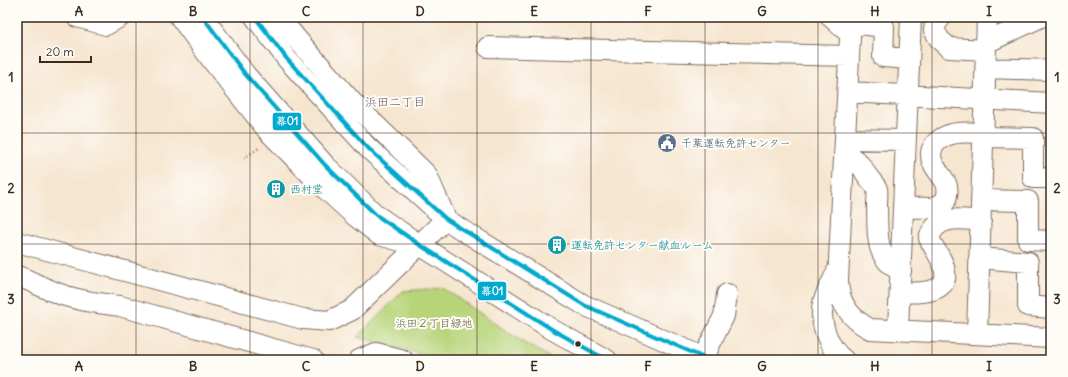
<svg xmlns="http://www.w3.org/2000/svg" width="1068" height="377" font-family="Delius,'Klee One',sans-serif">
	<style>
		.green { fill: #b8d479; stroke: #7a7f4c }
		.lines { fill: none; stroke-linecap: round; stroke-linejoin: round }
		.minor-casing { stroke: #7c6b5c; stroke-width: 22 }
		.path { stroke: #7c6b5c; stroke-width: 2.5; stroke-dasharray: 1 3; stroke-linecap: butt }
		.minor { stroke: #fff; stroke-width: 20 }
		.bus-1-casing { stroke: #fdfcf7; stroke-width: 7 }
		.bus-1 { stroke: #00a9ce; stroke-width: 4 }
		.grid { fill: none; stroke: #3b2a1e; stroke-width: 1; stroke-opacity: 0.55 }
		.bus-dot { fill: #3b2a1e; stroke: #fdfcf7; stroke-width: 1.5 }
		.labels { text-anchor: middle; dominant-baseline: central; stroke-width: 4; stroke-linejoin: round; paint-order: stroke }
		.service-label { font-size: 11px; fill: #4e5e75; stroke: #fdfcf7; text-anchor: start }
		.culture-label { font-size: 11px; fill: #0d838f; stroke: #fdfcf7; text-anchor: start }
		.park-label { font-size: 11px; fill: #605d39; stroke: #fdfcf7 }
		.neighbourhood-label { font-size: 12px; fill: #6f5962; stroke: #fdfcf7 }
		.line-badge { stroke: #fdfcf7; stroke-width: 1.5 }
		.badge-label { font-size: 11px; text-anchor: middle; font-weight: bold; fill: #fff }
		.neatline { fill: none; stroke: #3b2a1e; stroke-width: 1.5 }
		.grid-label { font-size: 13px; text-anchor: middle; font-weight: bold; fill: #3b2a1e }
	</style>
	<rect width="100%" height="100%" fill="#fdfcf7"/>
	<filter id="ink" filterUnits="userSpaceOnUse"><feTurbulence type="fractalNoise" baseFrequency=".025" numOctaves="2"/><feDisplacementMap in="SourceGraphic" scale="8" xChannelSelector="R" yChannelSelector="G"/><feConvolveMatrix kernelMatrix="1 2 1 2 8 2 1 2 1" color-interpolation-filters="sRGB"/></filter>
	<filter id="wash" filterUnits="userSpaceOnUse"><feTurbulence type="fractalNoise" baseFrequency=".012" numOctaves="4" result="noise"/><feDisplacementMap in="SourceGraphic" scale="16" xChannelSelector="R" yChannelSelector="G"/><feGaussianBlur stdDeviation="0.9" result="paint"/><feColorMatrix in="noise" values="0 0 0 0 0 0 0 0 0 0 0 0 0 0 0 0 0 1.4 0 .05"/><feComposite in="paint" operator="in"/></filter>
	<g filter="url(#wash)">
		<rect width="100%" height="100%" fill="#f6e5cf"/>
		<path class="green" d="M443 288 524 343 555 360H442L357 337 403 291Z"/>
	</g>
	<g filter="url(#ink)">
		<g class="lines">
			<defs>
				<path id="minor" d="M77 17 106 25 120 17
					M180 17 214 63 268 131 320 184 355 216 379 235 408 243
					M203 17 245 74 325 165 376 215 420 245 553 330 607 360
					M255 17 287 59 368 148 446 219 459 228 584 305 709 360
					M831 17 850 34
					M851 17 838 280C838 302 851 319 870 329L1051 338
					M941 17 935 25 934 30 940 40 949 48 986 50
					M851 23 884 27 883 57 909 59
					M986 43 1041 17
					M488 47 849 56
					M986 68 1051 70
					M848 92 1051 103
					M983 137 1033 138V178H1051
					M845 139 906 140
					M844 154C855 158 861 164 866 174 869 179 875 184 877 189 878 193 877 200 877 204 878 231 873 258 901 271
					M981 200 1028 201V240L1051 241
					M903 207 932 208 945 202C953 182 940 178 933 163 926 148 939 137 952 134 962 131 974 133 984 133
					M17 242 303 319 329 321 352 310 446 219 427 175 354 104 296 38 279 17
					M979 258 1028 262V306L1051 308
					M837 271C833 281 826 292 823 303 819 322 828 348 844 360
					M17 276C29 280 40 286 52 291 73 300 97 303 120 306L313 360
					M900 292C913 293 949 295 945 272 944 260 934 250 929 238 937 214 961 219 981 221
					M898 330 911 17
					M977 334 987 17
					M705 359 709 346 724 316 727 294
					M359 360 376 353 403 360"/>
			</defs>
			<use href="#minor" class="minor-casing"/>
			<path class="path" d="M244 158 259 148"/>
			<use href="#minor" class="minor"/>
			<defs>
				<path id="bus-1" d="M203 17 245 74 325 165 376 215 420 245 553 330 607 360
					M255 17 287 59 368 148 446 219 584 305 709 360"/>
			</defs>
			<use href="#bus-1" class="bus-1-casing"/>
			<use href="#bus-1" class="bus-1"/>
		</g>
	</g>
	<path class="grid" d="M136 17V360M250 17V360M363 17V360M477 17V360M591 17V360M705 17V360M818 17V360M932 17V360M17 133H1051M17 244H1051"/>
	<defs>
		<symbol id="civic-disc" viewBox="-11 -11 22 22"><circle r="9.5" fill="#5c6f8a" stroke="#fdfcf7"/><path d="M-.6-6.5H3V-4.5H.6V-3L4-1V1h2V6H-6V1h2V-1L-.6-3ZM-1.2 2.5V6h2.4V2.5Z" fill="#fff"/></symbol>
		<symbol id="building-disc" viewBox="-11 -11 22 22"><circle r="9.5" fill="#0f9aa8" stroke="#fdfcf7"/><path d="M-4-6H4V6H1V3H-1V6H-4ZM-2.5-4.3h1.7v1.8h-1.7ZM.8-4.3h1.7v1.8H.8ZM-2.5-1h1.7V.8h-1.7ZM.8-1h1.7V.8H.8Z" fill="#fff"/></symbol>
	</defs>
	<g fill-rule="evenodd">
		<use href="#civic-disc" x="656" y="132" width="22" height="22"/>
		<use href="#building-disc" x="265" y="178" width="22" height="22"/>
		<use href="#building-disc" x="546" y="234" width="22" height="22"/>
	</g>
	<circle class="bus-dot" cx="578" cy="344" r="3.5"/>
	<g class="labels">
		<g class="service-label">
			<text x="681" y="143">千葉運転免許センター</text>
		</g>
		<g class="culture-label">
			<text x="290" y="189">西村堂</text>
			<text x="571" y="245">運転免許センター献血ルーム</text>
		</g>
		<g class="park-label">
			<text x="434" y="323">浜田２丁目緑地</text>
		</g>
		<g class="neighbourhood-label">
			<text x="395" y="101">浜田二丁目</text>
		</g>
	</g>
	<g class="line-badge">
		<rect x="272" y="112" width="30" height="19" rx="4" fill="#00a9ce"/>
		<rect x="477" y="281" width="30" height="20" rx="4" fill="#00a9ce"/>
	</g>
	<g class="badge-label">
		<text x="287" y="125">幕01</text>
		<text x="492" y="295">幕01</text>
	</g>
	<rect width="1068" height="377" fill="none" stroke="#fdfcf7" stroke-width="44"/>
	<path d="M40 56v6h51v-6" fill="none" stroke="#3b2a1e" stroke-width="2"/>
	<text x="46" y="56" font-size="12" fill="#3b2a1e" stroke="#fdfcf7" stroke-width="3" paint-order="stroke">20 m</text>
	<rect x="22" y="22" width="1024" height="333" class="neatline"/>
	<g class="grid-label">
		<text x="79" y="16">A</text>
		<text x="193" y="16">B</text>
		<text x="306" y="16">C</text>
		<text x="420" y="16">D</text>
		<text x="534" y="16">E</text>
		<text x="648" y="16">F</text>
		<text x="762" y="16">G</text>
		<text x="875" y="16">H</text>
		<text x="989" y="16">I</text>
		<text x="11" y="82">1</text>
		<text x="1057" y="82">1</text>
		<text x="11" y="193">2</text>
		<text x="1057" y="193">2</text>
		<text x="11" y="304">3</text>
		<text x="1057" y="304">3</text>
		<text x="79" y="371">A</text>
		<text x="193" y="371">B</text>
		<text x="306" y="371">C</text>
		<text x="420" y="371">D</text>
		<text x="534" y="371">E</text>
		<text x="648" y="371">F</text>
		<text x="762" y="371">G</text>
		<text x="875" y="371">H</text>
		<text x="989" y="371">I</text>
	</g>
</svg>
